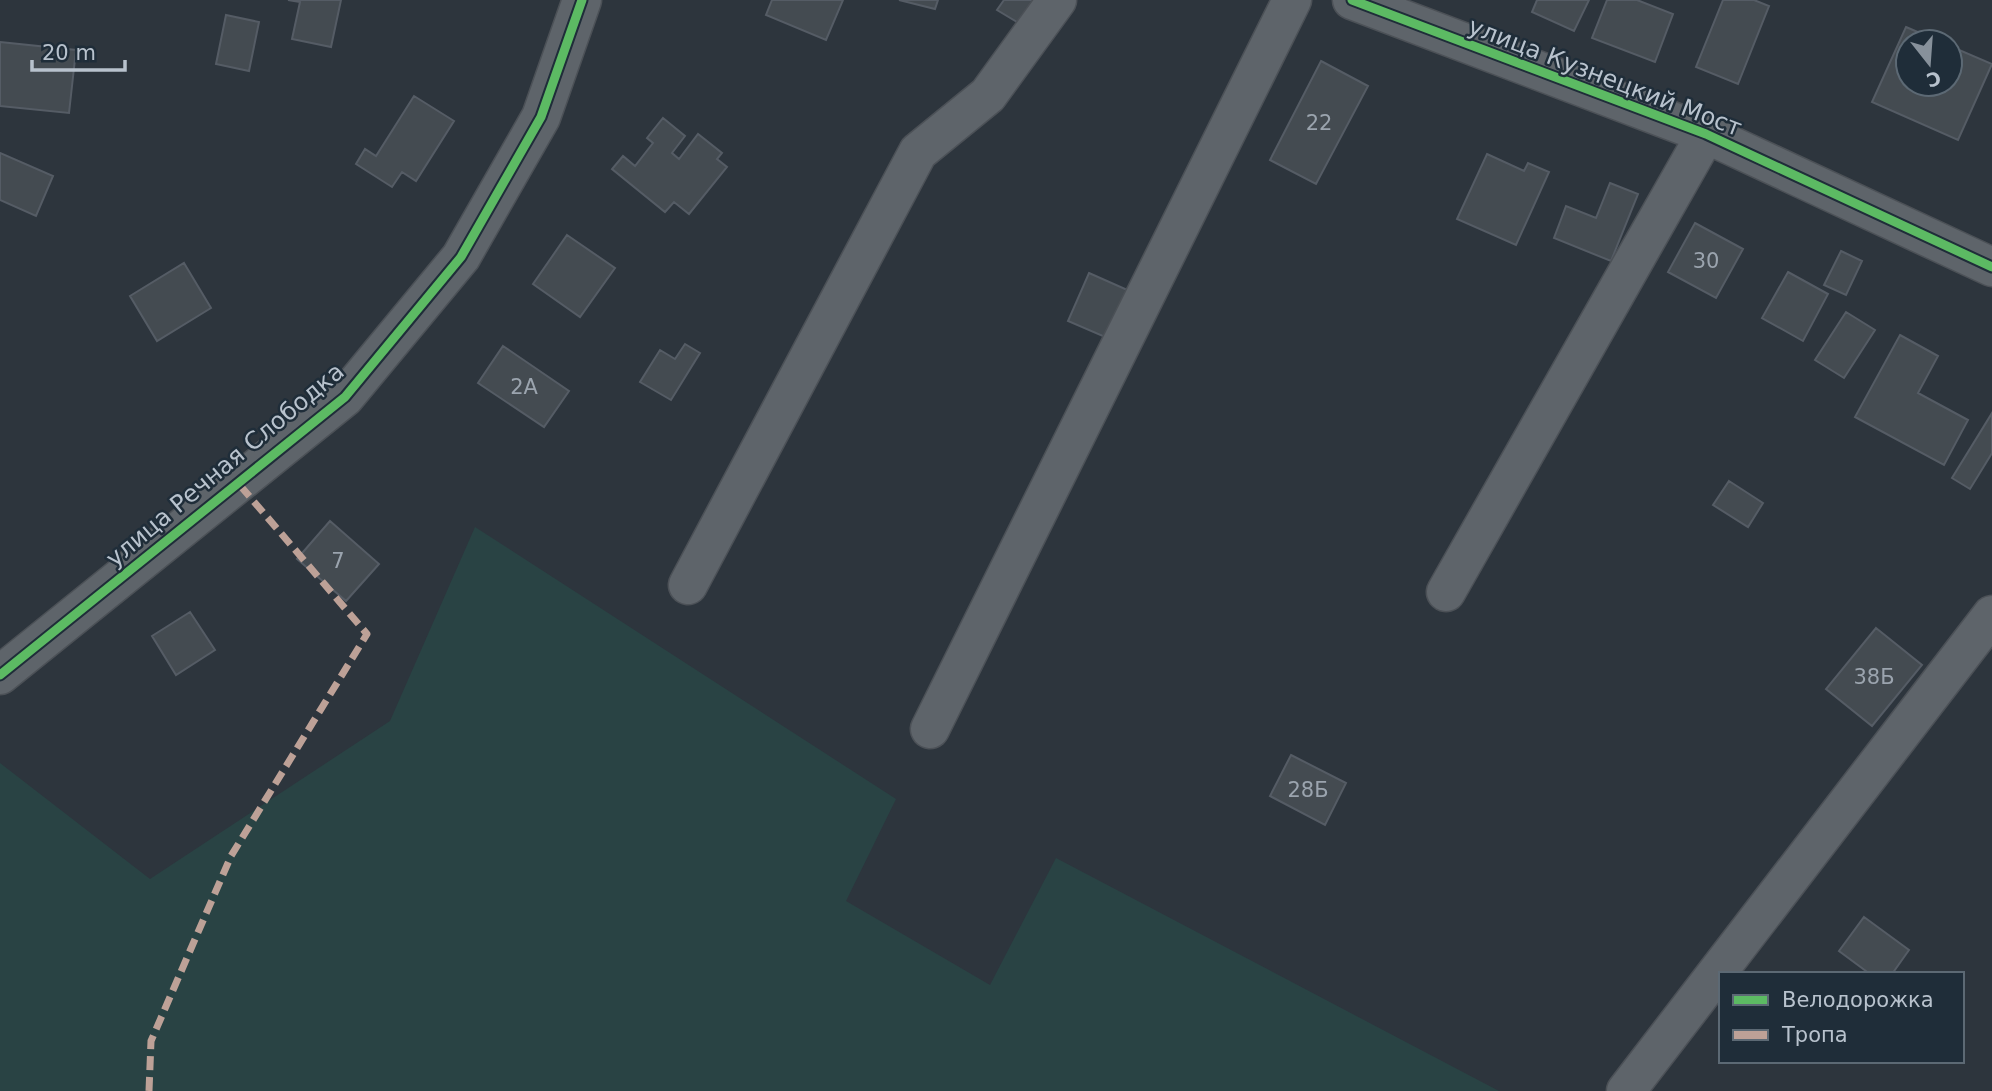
<svg xmlns="http://www.w3.org/2000/svg" width="1992" height="1091" font-family="'DejaVu Sans',sans-serif">
	<style>
		.green { fill: #294344 }
		.building { fill: #444b51; stroke: #555c65; stroke-width: 2 }
		.lines { fill: none; stroke-linecap: round; stroke-linejoin: round }
		.minor-casing { stroke: #4c5157; stroke-width: 41 }
		.minor { stroke: #5e646a; stroke-width: 38 }
		.quiet { stroke: #bda197; stroke-width: 7; stroke-dasharray: 14 7; stroke-linecap: butt }
		.cycleway-casing { stroke: #1f2d39; stroke-width: 13 }
		.cycleway { stroke: #5cba63; stroke-width: 9 }
		.labels { text-anchor: middle; dominant-baseline: central; stroke-width: 5; stroke-linejoin: round; paint-order: stroke }
		.number-label { font-size: 21px; fill: #9ba4ae }
		.street-label { font-size: 24px; fill: #b8c2cd; stroke: #1f2d39 }
	</style>
	<rect width="100%" height="100%" fill="#2d353d"/>
	<path class="green" d="M475 527 896 799 846 901 990 985 1056 858 1499 1091H0V763L150 879 390 721Z"/>
	<path class="building" d="M288 0H341L331 47 292 39 300 2Z
		M772 0H843L826 40 766 15Z
		M899 0H938L935 9Z
		M1004 0H1049L1022 25 997 10Z
		M1537 0H1589L1574 31 1532 12Z
		M1607 0H1637L1673 14 1655 62 1592 38Z
		M1723 0H1754L1769 6 1738 84 1696 67Z
		M226 15 259 22 249 71 216 64Z
		M1906 27 1941 42H1908V84H1950V46L1992 64 1958 140 1872 102Z
		M0 42 76 50 69 113 0 106Z
		M1321 61 1368 86 1316 184 1270 160Z
		M414 96 454 121 416 181 402 172 392 187 356 164 365 149 376 156Z
		M663 118 685 136 672 153 679 159 698 134 722 153 717 159 727 167 689 214 674 202 665 212 612 169 623 156 635 166 653 143 647 138Z
		M0 153 53 176 36 216 0 200Z
		M1487 154 1524 171 1528 163 1549 172 1516 245 1457 219Z
		M1610 183 1638 194 1611 261 1554 238 1566 206 1596 218Z
		M1695 223 1743 249 1716 298 1668 272Z
		M567 235 615 268 580 317 533 284Z
		M1841 251 1862 261 1846 295 1824 285Z
		M184 263 211 308 157 341 130 296Z
		M1788 272 1828 294 1803 341 1762 318Z
		M1089 273 1132 292 1112 340 1068 321Z
		M1846 312 1875 330 1844 378 1815 360Z
		M1900 335 1938 356 1918 393 1968 420 1944 465 1855 417Z
		M685 344 700 353 671 400 640 382 660 350 675 359Z
		M503 346 569 391 544 427 478 383Z
		M1992 413V453L1970 489 1952 478Z
		M1729 481 1763 503 1748 527 1713 505Z
		M330 521 379 564 346 601 297 559Z
		M190 612 215 650 176 675 152 636Z
		M1876 628 1922 665 1872 726 1826 689Z
		M1291 755 1346 783 1325 825 1270 796Z
		M1864 917 1909 950 1892 974H1870L1839 951Z"/>
	<g class="lines">
		<defs>
			<path id="minor" d="M1352 0 1706 134 1992 267
				M688 585 918 152 988 95 1057 0
				M1446 592 1706 134
				M0 675 345 397 461 257 541 117 582 0
				M930 729 1292 0
				M1626 1091 1992 615"/>
		</defs>
		<use href="#minor" class="minor-casing"/>
		<use href="#minor" class="minor"/>
		<path class="quiet" d="M149 1091 151 1041 231 856 367 634 238 483"/>
		<defs>
			<path id="cycleway" d="M1352 0 1706 134 1992 267
				M0 675 345 397 461 257 541 117 582 0"/>
		</defs>
		<use href="#cycleway" class="cycleway-casing"/>
		<use href="#cycleway" class="cycleway"/>
	</g>
	<g class="labels">
		<g class="number-label">
			<text x="1319" y="123">22</text>
			<text x="1706" y="261">30</text>
			<text x="524" y="387">2А</text>
			<text x="338" y="561">7</text>
			<text x="1874" y="677">38Б</text>
			<text x="1308" y="790">28Б</text>
		</g>
		<g class="street-label">
			<text transform="translate(1605 77) rotate(21)">улица Кузнецкий Мост</text>
			<text transform="translate(225 465) rotate(-40)">улица Речная Слободка</text>
		</g>
	</g>
	<rect x="1719" y="972" width="245" height="91" fill="#1f2d39" stroke="#5c6974" stroke-width="2"/>
	<rect x="1733" y="995" width="35" height="10" fill="#5cba63" stroke="#5c6974" stroke-width="2"/>
	<text x="1782" y="1007" font-size="21" fill="#b8c2cd">Велодорожка</text>
	<rect x="1733" y="1030" width="35" height="10" fill="#bda197" stroke="#5c6974" stroke-width="2"/>
	<text x="1782" y="1042" font-size="21" fill="#b8c2cd">Тропа</text>
	<g transform="translate(1929 63) rotate(163)"><circle r="33" fill="#1f2d39" stroke="#5c6974" stroke-width="2"/>
	<path d="M0-5L12 26L0 18L-12 26Z" fill="#87919b"/>
	<text y="-10" font-size="19" font-weight="bold" text-anchor="middle" fill="#b8c2cd">С</text>
	</g>
	<path d="M32 60v10h93v-10" fill="none" stroke="#b8c2cd" stroke-width="3.5"/>
	<text x="42" y="60" font-size="21" fill="#b8c2cd" stroke="#1f2d39" stroke-width="5" paint-order="stroke">20 m</text>
</svg>
